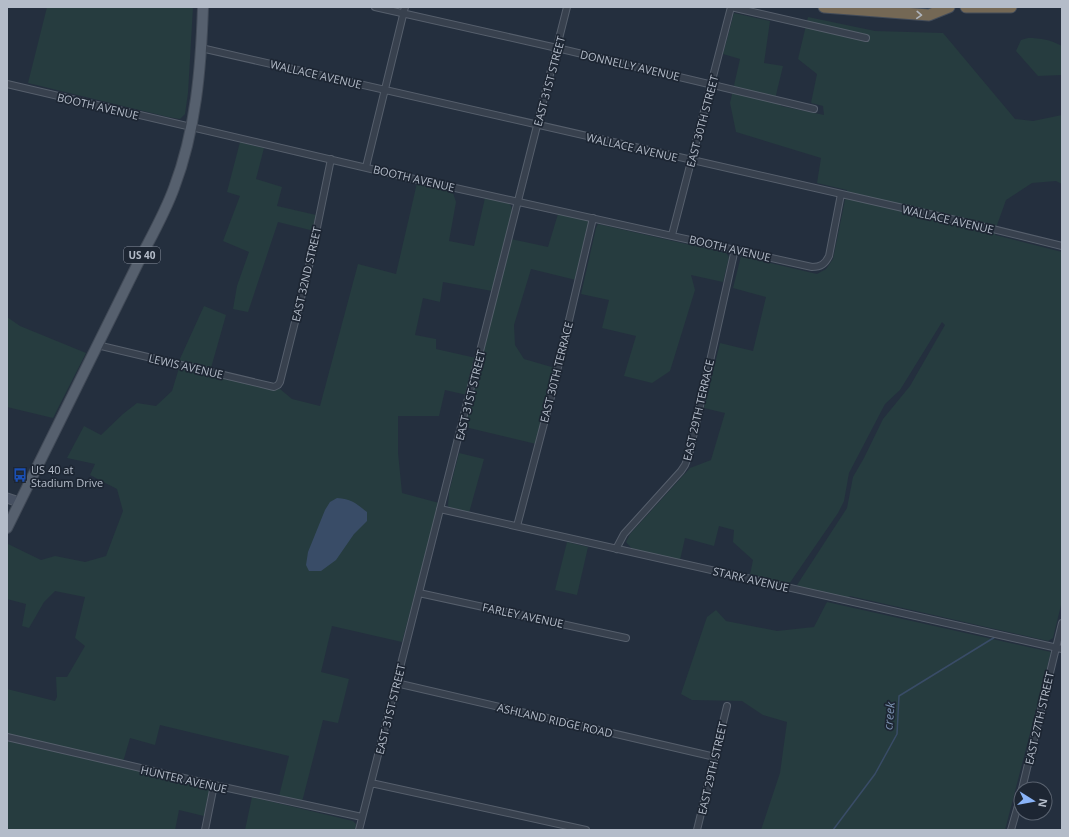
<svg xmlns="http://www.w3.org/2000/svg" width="1069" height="837" font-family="'Open Sans',sans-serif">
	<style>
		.green { fill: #263c3f }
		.water { fill: #394c67 }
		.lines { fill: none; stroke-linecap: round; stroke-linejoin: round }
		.stream { stroke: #394c67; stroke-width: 1.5 }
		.minor-casing { stroke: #565f6c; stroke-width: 8 }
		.secondary-casing { stroke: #565f6c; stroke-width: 11 }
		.primary-casing { stroke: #414a57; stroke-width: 12 }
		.motorway-casing { stroke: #434c59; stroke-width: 13 }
		.minor { stroke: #38414e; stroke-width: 6 }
		.secondary { stroke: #465061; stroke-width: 9 }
		.primary { stroke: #56606e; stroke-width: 10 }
		.motorway { stroke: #746855; stroke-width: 11 }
		.oneway { stroke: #aeb4bd }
		.labels { text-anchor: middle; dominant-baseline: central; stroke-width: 3.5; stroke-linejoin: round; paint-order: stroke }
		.shield { fill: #1d2633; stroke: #878f9c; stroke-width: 1 }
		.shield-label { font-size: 10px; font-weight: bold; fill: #b4bcc9 }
		.street-label { font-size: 11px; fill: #b4bcc9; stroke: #1d2633 }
		.poi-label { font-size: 11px; fill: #b4bcc9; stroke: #1d2633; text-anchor: start }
		.water-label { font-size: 12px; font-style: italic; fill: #7c92b1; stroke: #1d2633 }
	</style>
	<rect width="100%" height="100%" fill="#242f3e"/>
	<path class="green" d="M47 7H193L188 93 185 114 180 119 168 117 28 83Z
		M734 13 770 21 764 63 783 66 776 95 781 106 824 115 823 106 811 103 817 74 798 59 808 17 875 31 943 33 1015 119 1033 121 1062 115V184L1056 181 1032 183 1006 200 997 225 995 235 1062 252V601L1053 638 1048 641 850 596 848 598 798 587 797 585 847 508 853 477 864 458 883 419 910 386 945 325 942 322 900 390 885 404 849 473 844 501 838 513 789 584 750 575 753 560 733 542 734 530 719 526 714 546 685 538 680 560 633 550 626 542 630 534 690 468 711 460 725 413 704 408 720 343 753 351 766 297 733 288 741 256 817 274 826 269 833 259 847 190 817 183 821 158 736 132 730 103 740 59 723 54Z
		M1028 38C1041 38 1051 40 1062 46V75L1038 76 1016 51 1021 40Z
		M240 142 264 148 256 179 282 187 277 206 316 215 314 231 278 222 248 312 233 309 237 286 249 252 223 241 240 196 227 192Z
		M417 183 452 190 456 202 449 241 474 246 485 198 509 203 511 206 512 211 492 291 443 282 440 302 423 298 415 335 436 339V349L476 358 467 395 445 390 439 416H398V453L402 493 439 503 402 642 332 626 321 672 349 679 338 723 323 720 302 802 279 796 289 756 160 725 155 745 130 738 123 762 7 734V689L55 701 57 697 56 677H67L85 646 75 638 85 597 55 591 44 602 29 628 22 626 26 604 7 599 8 586 7 585V547L8 544 41 560 55 556 85 562 106 556 123 511 117 489 90 475 95 464 67 458 84 426 101 435 123 414 137 403 156 406 172 391 179 368 272 389H280L292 399 320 406 358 264 396 274Z
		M558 214 588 220 589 224 576 280 531 269 514 325 515 345 524 359 555 368 536 444 465 427 511 239 548 247Z
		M598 224 726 253 729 257 723 282 691 275 695 290 670 371 652 383 624 376 636 336 602 328 609 300 581 294 596 228Z
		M204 306 226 315 211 368 179 361Z
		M7 317 20 326 86 353 53 418 7 407Z
		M459 453 484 459 469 513 450 508 448 506 449 492Z
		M567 542 588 547 577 595 555 590Z
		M827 602 1051 652 1005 830H761L780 773 787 722 763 715 742 701 692 700 681 694 707 617 716 610 726 621 777 631 814 627Z
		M7 741 206 786 209 788V792L204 816 179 810 175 830H7Z
		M252 797 353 821 356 824 357 830H245Z"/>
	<path class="water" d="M337 498C352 499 355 503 367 512V521L354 534 336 560 321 571H309L306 565 308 552 325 510 330 502Z"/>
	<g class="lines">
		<path class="stream" d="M833 830 875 774 897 734 899 696 995 637"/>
		<defs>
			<path id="minor" d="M375 7 557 48 814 109
				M731 7 866 38
				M201 48 960 221 1062 246
				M7 84 401 176 812 267C821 267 825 264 829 256L841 194
				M366 167 405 7
				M672 235 731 7
				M97 345 274 387 278 385 280 382 310 262 331 159
				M440 509 1062 649
				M517 526 551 397 593 218
				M616 549 624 534 681 471 685 465 689 455 735 249
				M419 593 626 638
				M396 683 715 757
				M7 737 214 785 362 817
				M371 783 586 830
				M1022 789 1062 623
				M205 830 214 785
				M359 830 567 7
				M697 830 727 706
				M1011 830 1021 795"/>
			<path id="secondary" d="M7 498 19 502"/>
			<path id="primary" d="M7 528 144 251C155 230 166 210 174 188 196 130 201 68 203 7"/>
			<path id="motorway" d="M824 7 929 15 949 7
				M966 7H1011"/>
		</defs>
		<use href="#minor" class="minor-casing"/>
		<use href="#secondary" class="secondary-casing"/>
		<use href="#primary" class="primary-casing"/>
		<use href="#motorway" class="motorway-casing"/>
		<use href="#minor" class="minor"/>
		<use href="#secondary" class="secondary"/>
		<use href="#primary" class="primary"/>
		<use href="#motorway" class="motorway"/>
	</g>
	<defs><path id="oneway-chevron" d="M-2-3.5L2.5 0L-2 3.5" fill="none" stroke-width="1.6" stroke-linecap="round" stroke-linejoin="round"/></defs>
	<use class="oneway" href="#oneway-chevron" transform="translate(919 15) rotate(3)"/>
	<defs>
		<symbol id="bus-bare" viewBox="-9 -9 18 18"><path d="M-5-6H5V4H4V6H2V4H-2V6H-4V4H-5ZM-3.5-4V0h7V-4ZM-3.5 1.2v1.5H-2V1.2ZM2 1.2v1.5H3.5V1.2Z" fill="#1a4fb4" stroke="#1d2633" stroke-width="2.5" paint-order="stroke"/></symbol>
	</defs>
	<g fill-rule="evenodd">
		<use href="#bus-bare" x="10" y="465" width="20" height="20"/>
	</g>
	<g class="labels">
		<rect class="shield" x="124" y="247" width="36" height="16" rx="3"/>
		<g class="shield-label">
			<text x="142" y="255">US 40</text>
		</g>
		<g class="street-label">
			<text transform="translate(630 65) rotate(13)">DONNELLY AVENUE</text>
			<text transform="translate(316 74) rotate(13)">WALLACE AVENUE</text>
			<text transform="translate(549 81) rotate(-75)">EAST 31ST STREET</text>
			<text transform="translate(98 106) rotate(13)">BOOTH AVENUE</text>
			<text transform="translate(702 121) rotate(-75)">EAST 30TH STREET</text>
			<text transform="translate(632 147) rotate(13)">WALLACE AVENUE</text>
			<text transform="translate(414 178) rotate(13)">BOOTH AVENUE</text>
			<text transform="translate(948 219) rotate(13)">WALLACE AVENUE</text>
			<text transform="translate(730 248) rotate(13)">BOOTH AVENUE</text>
			<text transform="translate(306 274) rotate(-77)">EAST 32ND STREET</text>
			<text transform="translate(186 366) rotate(13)">LEWIS AVENUE</text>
			<text transform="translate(556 372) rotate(-76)">EAST 30TH TERRACE</text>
			<text transform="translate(470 395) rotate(-76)">EAST 31ST STREET</text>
			<text transform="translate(698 410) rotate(-77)">EAST 29TH TERRACE</text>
			<text transform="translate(751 579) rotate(13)">STARK AVENUE</text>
			<text transform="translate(523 615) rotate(12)">FARLEY AVENUE</text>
			<text transform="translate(390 709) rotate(-76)">EAST 31ST STREET</text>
			<text transform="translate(1039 718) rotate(-77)">EAST 27TH STREET</text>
			<text transform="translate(555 720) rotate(13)">ASHLAND RIDGE ROAD</text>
			<text transform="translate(712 768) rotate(-77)">EAST 29TH STREET</text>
			<text transform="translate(184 779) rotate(13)">HUNTER AVENUE</text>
		</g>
		<g class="poi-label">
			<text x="31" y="469">US 40 at<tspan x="31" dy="13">Stadium Drive</tspan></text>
		</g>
		<g class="water-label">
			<text transform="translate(889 716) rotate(-85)">creek</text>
		</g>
	</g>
	<rect width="1069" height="837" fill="none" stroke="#b4bcc9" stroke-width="16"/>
	<g transform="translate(1033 801) rotate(101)"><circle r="19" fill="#1d2633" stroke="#59626f"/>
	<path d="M0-3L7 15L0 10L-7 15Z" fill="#8ab4f8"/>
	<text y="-6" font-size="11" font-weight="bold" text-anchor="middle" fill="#b4bcc9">N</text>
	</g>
</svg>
